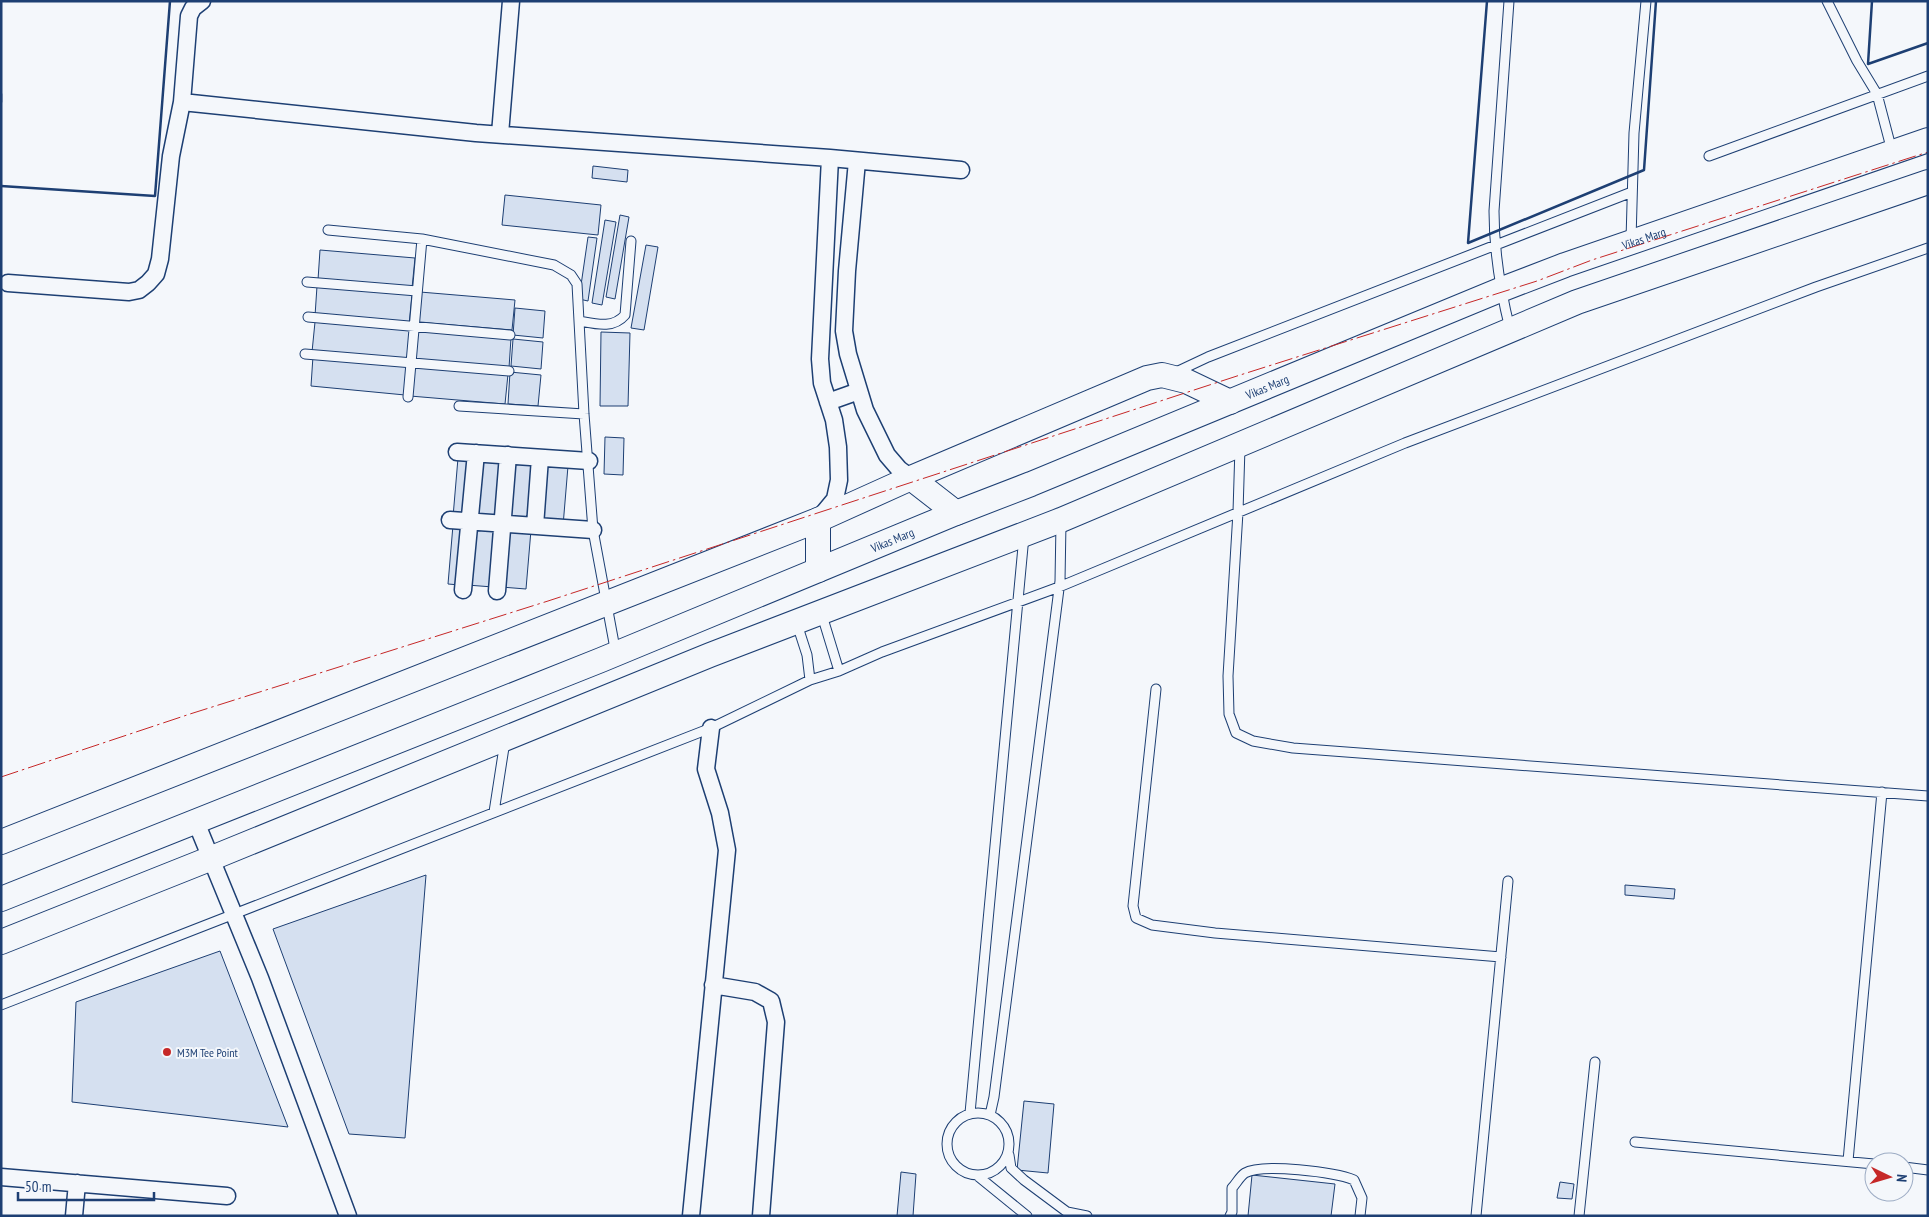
<svg xmlns="http://www.w3.org/2000/svg" width="1929" height="1217" font-family="'PT Sans Narrow',sans-serif">
	<style>
		.building { fill: #d5e0f0; stroke: #1d3f73 }
		.lines { fill: none; stroke-linecap: round; stroke-linejoin: round }
		.lane-casing { stroke: #1d3f73; stroke-width: 11 }
		.street-casing { stroke: #1d3f73; stroke-width: 19 }
		.secondary-casing { stroke: #1d3f73; stroke-width: 26 }
		.lane { stroke: #f4f7fb; stroke-width: 9 }
		.street { stroke: #f4f7fb; stroke-width: 16 }
		.secondary { stroke: #f4f7fb; stroke-width: 24 }
		.wall { stroke: #1d3f73; stroke-width: 2.5 }
		.power { stroke: #c62828; stroke-width: 1; stroke-dasharray: 18 4 2.5 4; stroke-linecap: butt }
		.poi-dot { fill: #c62828; stroke: #f4f7fb; stroke-width: 2 }
		.labels { text-anchor: middle; dominant-baseline: central; stroke-width: 4; stroke-linejoin: round; paint-order: stroke }
		.street-label { font-size: 12px; fill: #1d3f73; stroke: #f4f7fb }
		.poi-label { font-size: 12px; fill: #1d3f73; stroke: #f4f7fb; text-anchor: start }
	</style>
	<rect width="100%" height="100%" fill="#f4f7fb"/>
	<path class="building" d="M593 166 628 170 627 182 592 178Z
		M505 195 601 205 598 235 502 225Z
		M620 215 629 217 615 299 606 297Z
		M605 220 616 222 602 305 592 303Z
		M588 237 597 238 588 301 579 299Z
		M646 245 658 247 644 330 631 328Z
		M320 250 415 258 412 288 318 280Z
		M317 286 412 294 409 325 315 316Z
		M420 292 515 300 512 330 417 322Z
		M515 308 545 311 543 338 513 335Z
		M315 322 410 330 407 361 312 352Z
		M417 330 511 338 509 368 414 360Z
		M601 332 630 333 628 406H600Z
		M513 339 543 342 541 369 511 366Z
		M313 356 408 364 405 395 311 386Z
		M413 366 508 374 505 404 410 396Z
		M510 372 541 375 538 406 508 404Z
		M605 437 624 438 623 475 604 474Z
		M458 458 471 459 465 518 453 517Z
		M480 460 503 462 498 522 475 520Z
		M512 462 536 464 530 524 506 522Z
		M545 464 568 466 563 526 539 524Z
		M453 525 465 526 460 585 448 584Z
		M473 526 498 528 493 587 467 585Z
		M506 528 531 530 526 589 501 587Z
		M426 875 405 1138 349 1134 273 929Z
		M1625 885 1675 889 1674 899 1625 895Z
		M220 951 288 1127 72 1102 76 1002Z
		M1024 1101 1054 1104 1048 1173 1017 1170Z
		M901 1172 916 1174 913 1216H897Z
		M1252 1175 1335 1184 1331 1216H1248Z
		M1560 1182 1574 1184 1572 1199 1557 1198Z"/>
	<g class="lines">
		<defs>
			<path id="lane" d="M1509 1 1494 211C1494 252 1500 289 1510 329
				M1827 1 1857 61 1877 94 1892 151
				M1709 156 1928 76
				M328 230 422 239 554 265 571 275 577 284 584 414 593 530 616 654
				M1631 240 1634 133 1646 1
				M307 282 417 291
				M308 317 510 335
				M579 321C596 324 613 329 625 315L631 241
				M305 354 509 371
				M1174 373 1208 357 1632 192
				M408 397 422 239
				M459 406 584 414
				M1240 447 1238 512 1228 676 1229 714 1236 733 1253 741 1293 748 1928 796
				M821 612 839 671 882 652 1059 587 1405 443 1816 287 1928 248
				M810 680 839 671
				M1156 689 1133 906 1136 918 1152 925 1215 933 1501 957
				M494 812 505 741
				M1 1005 711 728 810 680 807 655 797 624
				M947 1144a31 31 0 1 1 62 0a31 31 0 1 1-62 0Z
				M970 1113 1024 536
				M990 1115 994 1097 1060 581 1061 523
				M1635 1142 1874 1164
				M1009 1155 1011 1168 1024 1180 1067 1212 1087 1216
				M1848 1161 1882 792
				M1904 1167 1928 1170
				M979 1177 1027 1216
				M1230 1216 1232 1212V1188C1236 1184 1240 1176 1245 1173 1262 1163 1335 1172 1354 1180L1362 1198 1360 1216
				M1476 1216 1508 881
				M1579 1216 1595 1062"/>
			<path id="street" d="M182 102 476 133 830 158 961 170
				M500 134 511 1
				M857 161 847 271 844 331 848 354 865 410 887 455 899 469 911 478
				M8 283 129 292 139 290 148 283 156 274 160 259 171 156 182 102 189 16 193 8 202 1
				M828 402 859 391
				M457 452 589 461
				M821 516 835 499 839 480 838 447 834 420 822 383 820 359 830 158
				M450 520 593 530
				M535 526 540 458
				M463 590 476 453
				M497 591 508 455
				M196 822 260 978 348 1216
				M713 985 755 992 771 1001 776 1022 761 1216
				M1 1177 227 1196
				M74 1216 77 1183
				M691 1216 727 850 720 813 706 769 711 728"/>
			<g id="secondary">
				<path d="M911 478 956 513"/>
				<path d="M818 570V520"/>
				<path d="M1 842 818 520 911 478 1147 378 1162 375 1186 381 1230 402"/>
				<path id="s1" d="M1 899 601 660 956 513 1031 484 1500 290 1565 265 1928 140"/>
				<path d="M1 942 212 858 710 655 1061 520 1577 302 1928 182"/>
			</g>
		</defs>
		<use href="#lane" class="lane-casing"/>
		<use href="#street" class="street-casing"/>
		<use href="#secondary" class="secondary-casing"/>
		<use href="#lane" class="lane"/>
		<use href="#street" class="street"/>
		<use href="#secondary" class="secondary"/>
		<path class="wall" d="M1487 1 1468 243 1644 170 1656 1
			M1872 1 1868 64 1928 43
			M1 94V102
			M1 186 155 196 170 1"/>
		<path class="power" d="M1 777 190 714 548 601 1237 376 1537 281 1592 260 1928 152"/>
	</g>
	<circle class="poi-dot" cx="167" cy="1052" r="5"/>
	<g class="labels">
		<g class="street-label">
			<text stroke="none"><textPath href="#s1" startOffset="1771">Vikas Marg</textPath></text>
			<text stroke="none"><textPath href="#s1" startOffset="1366">Vikas Marg</textPath></text>
			<text stroke="none"><textPath href="#s1" startOffset="961">Vikas Marg</textPath></text>
		</g>
		<g class="poi-label">
			<text x="177" y="1052">M3M Tee Point</text>
		</g>
	</g>
	<rect width="1929" height="1217" fill="none" stroke="#1d3f73" stroke-width="5"/>
	<g transform="translate(1889 1177) rotate(95)"><circle r="24" fill="#f4f7fb" stroke="#9eadc5"/>
	<path d="M0-4L9 19L0 12L-9 19Z" fill="#c62828"/>
	<text y="-8" font-size="14" font-weight="bold" text-anchor="middle" fill="#1d3f73">N</text>
	</g>
	<path d="M18 1192v8h136v-8" fill="none" stroke="#1d3f73" stroke-width="2.5"/>
	<text x="25" y="1192" font-size="15" fill="#1d3f73" stroke="#f4f7fb" stroke-width="4" paint-order="stroke">50 m</text>
</svg>
